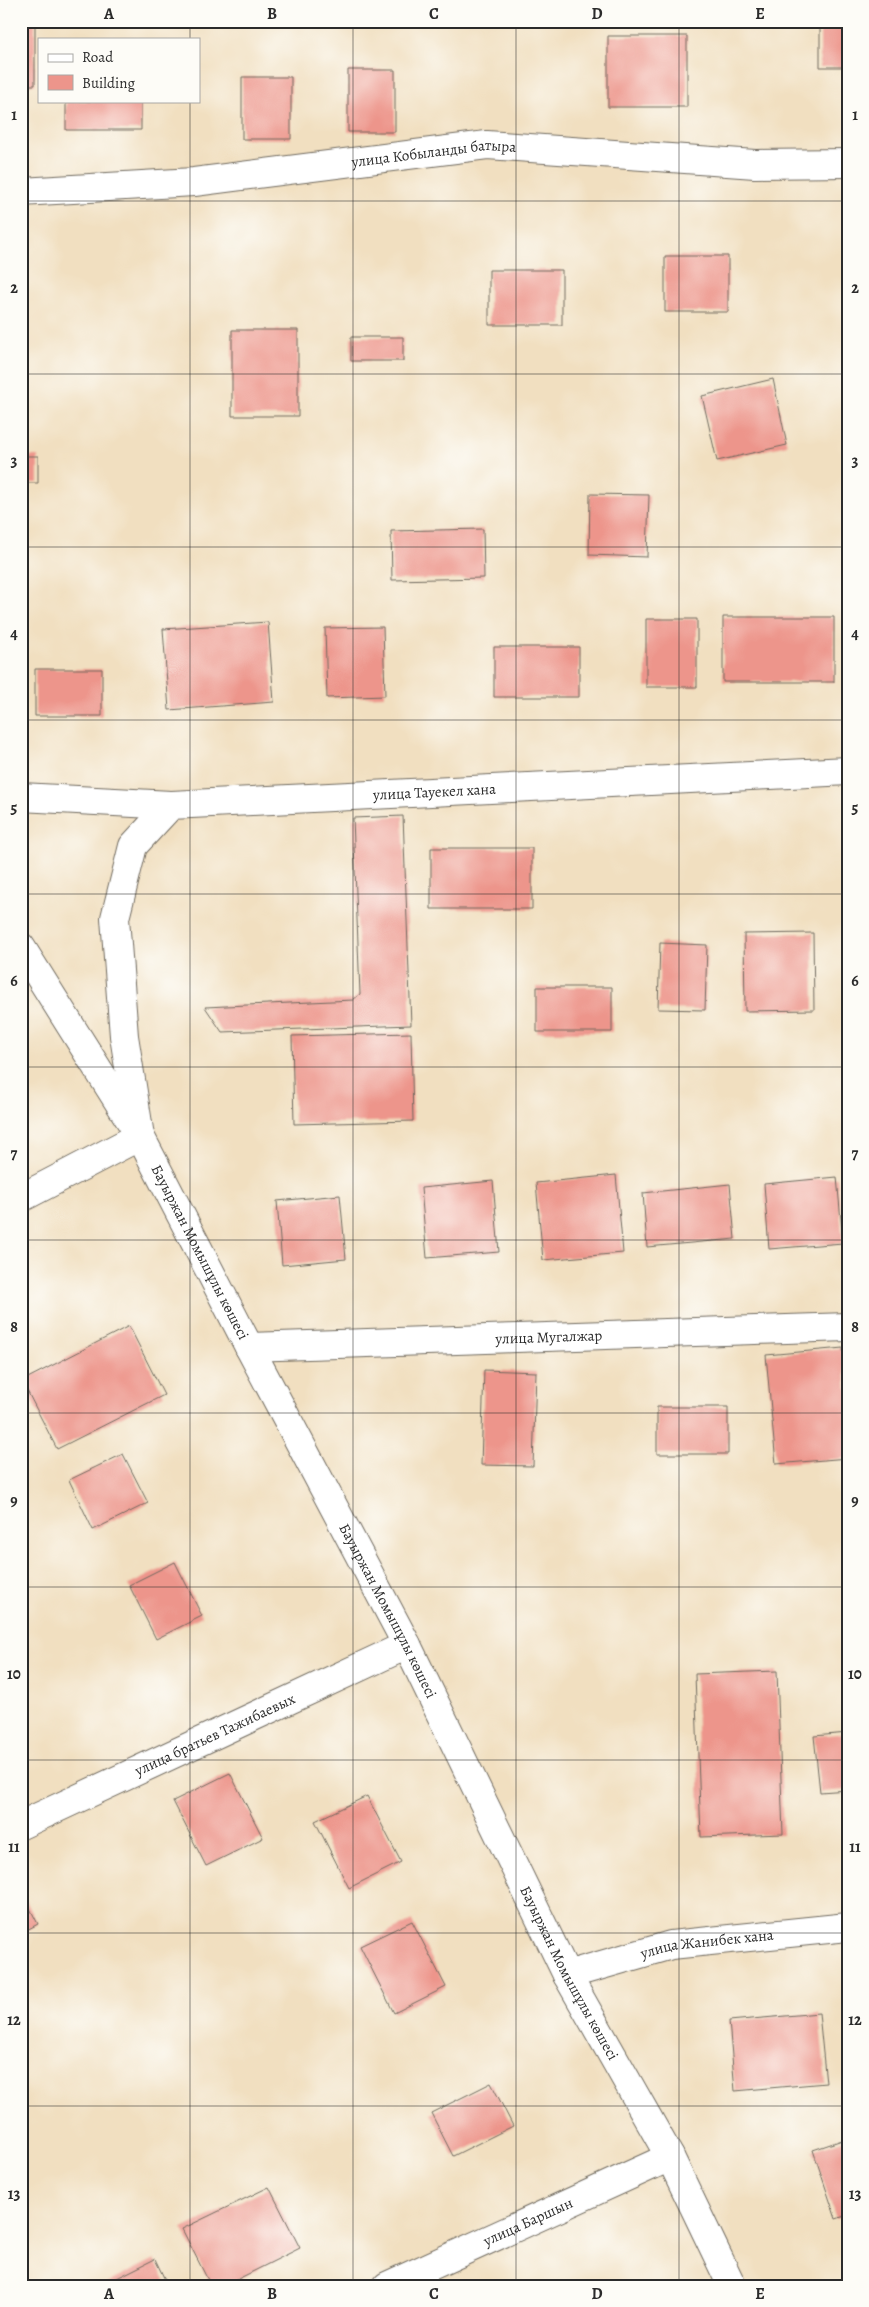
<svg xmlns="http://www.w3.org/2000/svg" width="869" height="2307" font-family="Alegreya,serif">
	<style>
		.building { fill: #ed958b }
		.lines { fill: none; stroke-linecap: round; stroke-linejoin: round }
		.minor-casing { stroke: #706a5f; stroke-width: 30 }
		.minor { stroke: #fff; stroke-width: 28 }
		.grid { fill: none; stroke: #2b2b2b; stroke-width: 1; stroke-opacity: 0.55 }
		.labels { text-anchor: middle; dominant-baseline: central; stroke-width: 5; stroke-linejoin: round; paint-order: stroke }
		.street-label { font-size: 15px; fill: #2b2b2b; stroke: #fdfcf7 }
		.neatline { fill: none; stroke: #2b2b2b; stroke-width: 2 }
		.grid-label { font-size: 16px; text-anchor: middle; font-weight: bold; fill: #2b2b2b }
	</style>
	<rect width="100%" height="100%" fill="#fdfcf7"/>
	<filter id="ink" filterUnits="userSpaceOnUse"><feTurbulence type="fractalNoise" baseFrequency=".02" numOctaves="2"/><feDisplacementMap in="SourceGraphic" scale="10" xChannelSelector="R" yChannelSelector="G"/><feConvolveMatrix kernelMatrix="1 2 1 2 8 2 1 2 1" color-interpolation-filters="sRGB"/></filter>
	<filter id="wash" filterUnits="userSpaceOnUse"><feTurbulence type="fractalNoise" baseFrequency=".0096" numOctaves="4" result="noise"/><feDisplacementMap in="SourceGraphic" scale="20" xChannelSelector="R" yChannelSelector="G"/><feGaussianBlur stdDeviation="1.12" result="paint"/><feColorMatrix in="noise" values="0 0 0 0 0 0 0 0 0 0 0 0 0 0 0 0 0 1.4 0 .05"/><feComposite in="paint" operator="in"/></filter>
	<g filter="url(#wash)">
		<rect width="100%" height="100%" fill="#f1dfc0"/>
		<g id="blocks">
			<path class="building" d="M21 21H35V85H21Z
				M820 21H848V67H820Z
				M608 36H687V107H608Z
				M348 70H395V132H348Z
				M242 77H291V139H242Z
				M66 101H141V130H66Z
				M665 256H728V312H665Z
				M489 270H562V325H489Z
				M232 330H298V416H232Z
				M351 337H403V361H351Z
				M773 379 787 445 717 461 702 396Z
				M21 456H38V483H21Z
				M590 494 649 495 647 557 589 555Z
				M483 529 484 578 392 580 391 531Z
				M723 617H834V682H723Z
				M646 619H697V687H646Z
				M268 622 274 702 169 710 163 629Z
				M383 627 385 696 327 698 325 628Z
				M494 647H579V697H494Z
				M35 669H102V716H35Z
				M403 816 411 1025 222 1032 205 1007 353 1000 360 994 353 818Z
				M431 848H532V909H431Z
				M813 933 814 1010 745 1011 744 934Z
				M660 943 707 945 705 1010 658 1009Z
				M537 987H612V1032H537Z
				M411 1033 413 1121 294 1124 292 1036Z
				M616 1175 623 1253 543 1260 536 1183Z
				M837 1177 843 1243 769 1249 764 1184Z
				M493 1181 499 1252 427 1258 421 1188Z
				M730 1184 735 1239 647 1247 643 1193Z
				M340 1195 346 1259 282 1265 277 1201Z
				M129 1326 164 1395 57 1449 22 1381Z
				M843 1348 848 1401V1458L776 1464 766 1355Z
				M484 1370 536 1372 533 1466 481 1465Z
				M657 1407H728V1454H657Z
				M123 1454 148 1503 93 1530 69 1480Z
				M175 1562 202 1616 156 1639 129 1585Z
				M777 1671 783 1834 701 1837 695 1674Z
				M848 1733V1790L820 1792 814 1736Z
				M230 1773 263 1838 206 1866 173 1801Z
				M367 1796 401 1862 349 1888 315 1821Z
				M21 1891 38 1924 21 1933Z
				M412 1921 446 1987 394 2013 360 1946Z
				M819 2013 826 2083 735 2091 729 2021Z
				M491 2083 513 2126 453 2156 431 2113Z
				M848 2138V2215L836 2219 813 2150Z
				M269 2187 300 2248 224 2286H211L182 2229Z
				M155 2259 168 2286H101Z"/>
		</g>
	</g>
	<g filter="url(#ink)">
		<use href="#blocks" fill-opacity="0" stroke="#706a5f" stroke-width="1"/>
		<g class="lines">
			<defs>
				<g id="minor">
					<path id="s1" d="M21 192 194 182 487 145 755 164 848 163"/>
					<path id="s2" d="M21 797 171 805 848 771"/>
					<path id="s3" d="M21 947 140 1136 249 1347 407 1645 567 1975 670 2157 732 2286"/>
					<path d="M21 1198 140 1136 124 1036 115 918 133 846 171 805"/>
					<path id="s4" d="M249 1347 848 1327"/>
					<path id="s5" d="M21 1825 407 1645"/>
					<path id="s6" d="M567 1975 671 1945 848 1927"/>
					<path id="s7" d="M387 2286 670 2157"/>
				</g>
			</defs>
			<use href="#minor" class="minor-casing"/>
			<use href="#minor" class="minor"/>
		</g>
	</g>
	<path class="grid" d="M190 21V39M353 21V2286M516 21V2286M679 21V2286M190 101V2286M21 201H848M21 374H848M21 547H848M21 720H848M21 894H848M21 1067H848M21 1240H848M21 1413H848M21 1587H848M21 1760H848M21 1933H848M21 2106H848"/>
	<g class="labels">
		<g class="street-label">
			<text stroke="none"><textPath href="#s1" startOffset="415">улица Кобыланды батыра</textPath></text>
			<text stroke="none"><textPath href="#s2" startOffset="414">улица Тауекел хана</textPath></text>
			<text stroke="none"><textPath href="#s3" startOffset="354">Бауыржан Момышұлы көшесі</textPath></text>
			<text stroke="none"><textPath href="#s4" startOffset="300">улица Мугалжар</textPath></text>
			<text stroke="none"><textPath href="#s3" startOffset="759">Бауыржан Момышұлы көшесі</textPath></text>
			<text stroke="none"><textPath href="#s5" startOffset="214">улица братьев Тажибаевых</textPath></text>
			<text stroke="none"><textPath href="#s6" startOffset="144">улица Жанибек хана</textPath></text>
			<text stroke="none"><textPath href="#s3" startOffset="1164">Бауыржан Момышұлы көшесі</textPath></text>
			<text stroke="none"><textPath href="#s7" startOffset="155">улица Баршын</textPath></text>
		</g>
	</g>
	<rect width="869" height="2307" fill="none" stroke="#fdfcf7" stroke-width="55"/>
	<rect x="38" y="38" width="162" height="65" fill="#fdfcf7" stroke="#a9a8a5"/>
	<rect x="48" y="54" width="25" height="8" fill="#ffffff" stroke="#a9a8a5"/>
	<text x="82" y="62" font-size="15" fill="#2b2b2b">Road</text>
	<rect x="48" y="75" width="25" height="15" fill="#ed958b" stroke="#a9a8a5"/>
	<text x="82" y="88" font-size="15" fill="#2b2b2b">Building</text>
	<rect x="28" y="28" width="814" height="2252" class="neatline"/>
	<g class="grid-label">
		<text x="109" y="19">A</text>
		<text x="272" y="19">B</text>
		<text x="434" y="19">C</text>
		<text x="597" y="19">D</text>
		<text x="760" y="19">E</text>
		<text x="14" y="120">1</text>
		<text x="855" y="120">1</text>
		<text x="14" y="293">2</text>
		<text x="855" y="293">2</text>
		<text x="14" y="466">3</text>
		<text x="855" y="466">3</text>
		<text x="14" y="639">4</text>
		<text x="855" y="639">4</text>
		<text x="14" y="813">5</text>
		<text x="855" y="813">5</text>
		<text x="14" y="986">6</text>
		<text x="855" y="986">6</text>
		<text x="14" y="1159">7</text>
		<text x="855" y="1159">7</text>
		<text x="14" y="1332">8</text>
		<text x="855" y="1332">8</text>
		<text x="14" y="1506">9</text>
		<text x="855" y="1506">9</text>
		<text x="14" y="1679">10</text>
		<text x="855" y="1679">10</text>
		<text x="14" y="1852">11</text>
		<text x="855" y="1852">11</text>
		<text x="14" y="2025">12</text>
		<text x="855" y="2025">12</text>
		<text x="14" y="2199">13</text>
		<text x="855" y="2199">13</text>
		<text x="109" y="2299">A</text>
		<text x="272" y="2299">B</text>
		<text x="434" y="2299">C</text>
		<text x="597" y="2299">D</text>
		<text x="760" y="2299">E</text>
	</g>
</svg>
